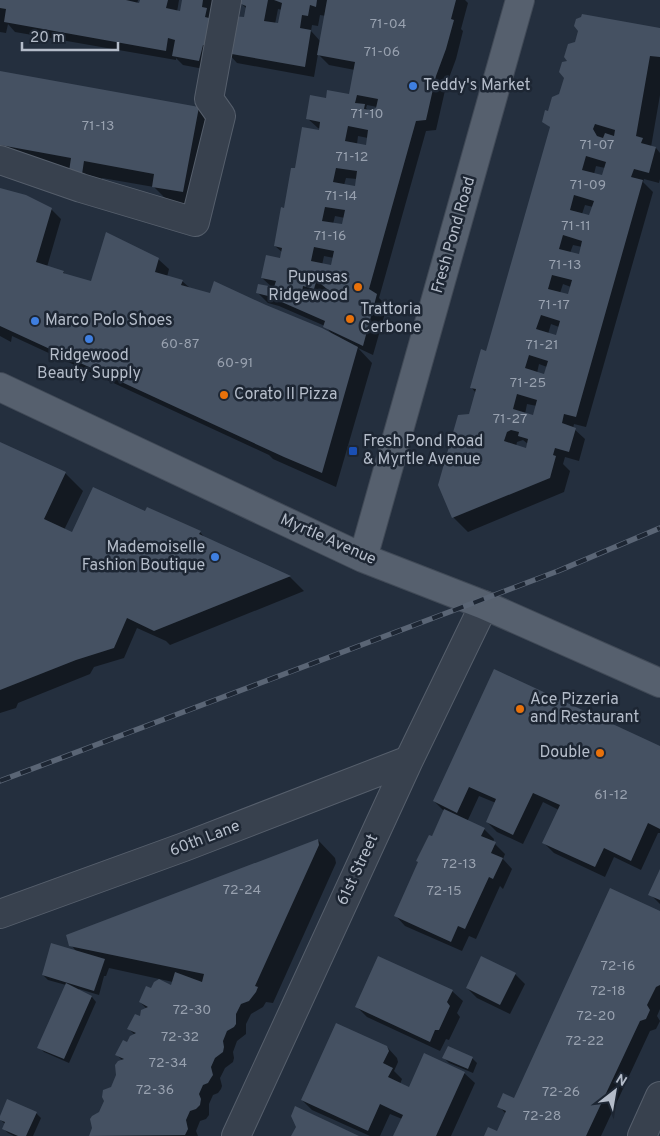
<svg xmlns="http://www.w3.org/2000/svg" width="660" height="1136" font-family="Overpass,sans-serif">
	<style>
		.shadow { fill: #0007; fill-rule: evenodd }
		.building { fill: #455162; fill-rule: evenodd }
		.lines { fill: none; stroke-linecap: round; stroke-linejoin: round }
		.minor-casing { stroke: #565f6c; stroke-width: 30 }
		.major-casing { stroke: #414a57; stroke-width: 30 }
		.minor { stroke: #38414e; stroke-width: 28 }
		.major { stroke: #56606e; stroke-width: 28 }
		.rail-casing { stroke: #5a6575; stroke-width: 5.5 }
		.rail { stroke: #1d2633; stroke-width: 4; stroke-dasharray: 11; stroke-linecap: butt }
		.shop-dot { fill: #3f7fe0; stroke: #1d2633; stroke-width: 2 }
		.food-dot { fill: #e8710a; stroke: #1d2633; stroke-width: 2 }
		.transit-dot { fill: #1a4fb4; stroke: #1d2633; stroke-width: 2 }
		.labels { text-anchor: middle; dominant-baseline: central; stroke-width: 5; stroke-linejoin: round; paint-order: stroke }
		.number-label { font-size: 14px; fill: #98a1af }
		.poi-label { font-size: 16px; fill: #b4bcc9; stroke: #1d2633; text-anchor: start }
		.street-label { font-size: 16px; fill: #b4bcc9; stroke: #1d2633 }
	</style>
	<rect width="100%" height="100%" fill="#242f3e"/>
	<path class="shadow" d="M0 0H138L137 4H140L141 0H179L177 12H181L183 0H215L209 70 183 65 176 58V60L15 32 8 24 6 33 0 32Z
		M243 0H465L468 3 461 29 463 31 456 59 446 86 436 130 426 131 379 298 387 306 373 355 358 348 372 363 336 487 273 459 269 455 12 336 11 342 0 336V189L51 209 61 219 47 267 63 272 67 276 92 283 158 259 169 269 167 277 182 281 190 288 331 333 325 326 279 306 268 303 258 293 273 288 262 278 281 259 283 253 275 246 296 170 320 132 321 129 318 128 307 118 327 100 351 95 355 70 329 65 318 54 314 77 237 63 227 52 245 19 247 9 242 4ZM278 9 282 10 280 25 275 24ZM320 15 326 16 321 42 311 31 312 25 318 26ZM367 105 377 107V109L369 111 366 108ZM358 136 368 138 367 146 357 144ZM346 178 357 179 356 187 344 185ZM335 216 345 218 343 226 333 224ZM324 256 334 258 332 267 322 265Z
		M660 29V95L651 147 656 148 660 153V179L659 183 644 179 643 182 653 192 586 427 574 424 573 428 585 439 579 461 565 457 563 464 570 471 564 492 468 532 454 518 439 485 470 415 476 393 471 387 487 352 551 128 544 121ZM596 166 605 168 603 177 594 174ZM585 205 593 207 590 217 582 214ZM573 245 582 247 580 256 570 253ZM563 284 571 287 569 296 560 293ZM551 324 559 327 557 336 548 334ZM539 364 547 367 545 376 537 373ZM527 404 537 406 534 417 525 414ZM523 440 528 444 527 449 516 446 517 442Z
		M0 72 198 108 216 126 201 209 171 204 154 187 102 178 99 197 0 159Z
		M0 444 65 473 83 491 64 530 72 534 145 512 148 508 200 532 205 538 290 577 304 591 170 645 166 641 137 628 124 658 94 667 90 674 18 703 16 708 0 713Z
		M494 671 660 747V833H658L641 870 614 857 605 877 554 853 544 843 559 810 543 802 523 844 497 832 487 822 496 803 479 796 467 822 484 829 494 839 493 842 505 854 503 859 512 869 503 889 500 886 476 939 469 936 462 951 405 926 395 915 444 811 434 801Z
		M318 840 335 858 336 863 273 1003 266 1002 263 1007 251 1014 246 1024V1034L237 1041 233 1052 234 1058 233 1062 225 1068 220 1078 222 1086 221 1089 218 1093 213 1095 209 1104V1115L206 1119 200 1121 196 1131 198 1136H90L123 1061 117 1055 128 1044 134 1034 129 1029 147 1009 140 1002 151 989 172 986 173 982 109 968 106 976H104L99 995 79 989V991L92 997 96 1002 69 1063 44 1052 39 1047 66 985 48 980 43 975 77 952 71 945Z
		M660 872V904L650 894Z
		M660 912V1009L657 1016 660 1021 656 1029 650 1031 601 1136H485L498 1133 506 1114 499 1106 514 1099Z
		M515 974 525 984 510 1014 477 998 467 988Z
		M452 991 463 1001 457 1013 460 1017 449 1040 446 1039 440 1051 367 1017 357 1007Z
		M387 1047 397 1058 398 1062 394 1071 402 1079 400 1084 410 1089 464 1073 475 1083 451 1136H395L402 1119 390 1114 380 1136H370L312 1110 302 1100Z
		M444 1058H472L477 1063 473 1073 449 1063Z
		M36 1113 41 1118 33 1136H14L8 1133 3 1128 5 1124 0 1119Z"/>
	<path class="building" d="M0 0H126L139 3 140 0H168L166 8 180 11 182 0H203L202 7 207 8 205 17 213 19 208 46 203 45 199 61 172 56 175 40 168 38 166 51 4 22 6 9 0 8Z
		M241 0H268L264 21 278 23 282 3 274 0H317L316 7 310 5 308 16 302 15 300 28 311 30 305 67 226 53 232 16 244 17 246 6 241 4Z
		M327 0H456L451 19 454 20 446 49 436 76 426 120 416 121 369 289 377 294 363 346 323 327 325 321 268 296 256 293 258 284 274 287 276 281 261 278 266 255 280 258 282 248 274 246 281 207 284 208 291 168H295L302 127 319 130 320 122 306 119 310 95 326 98 327 90 349 94 355 62 317 55ZM357 95 378 99 376 108 371 110 364 109 365 104 355 103ZM348 126 368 130 366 145 345 141ZM336 168 357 171 355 186 333 182ZM325 207 345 210 342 224 322 221ZM314 247 334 251 331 265 311 261ZM316 282 321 284 327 289 325 297 302 293 303 286 314 289Z
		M582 14 660 28V57L650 56 636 136 643 138 641 143 656 147 649 173 634 169 631 177 643 180 576 417 564 414 562 423 576 428 569 452 555 448 553 455 556 456 550 478 452 518 438 485 458 415 469 414 476 389 470 388 481 349 486 351 550 127 542 122 545 110 548 111 552 97 559 94 564 78 559 72 562 62 567 61 564 57 568 44 575 42 578 31 574 26 576 19 581 17ZM595 124 615 130 614 136 605 133 603 138 597 136 593 129ZM586 156 606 162 602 175 582 170ZM574 195 594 201 589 215 570 210ZM563 235 582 241 579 254 559 249ZM552 275 572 280 568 294 548 289ZM541 315 560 321 556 335 536 329ZM529 355 548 361 544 374 525 368ZM517 394 537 400 533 415 513 409ZM511 430 519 432 518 436 528 439 526 448 504 441 507 432Z
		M0 71 199 107 183 192 152 187 154 174 84 161 81 181 68 178 71 158 0 145Z
		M0 188 26 195 52 208 36 262 64 271 63 273 91 281 106 232 159 258 155 272 183 280 181 285 210 293 214 281 266 305 322 328 358 347 322 473 284 457 0 326Z
		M0 442 66 472 44 519 72 532 93 487 145 511 147 507 201 531 199 534 291 576 154 631 127 618 114 648 76 660 0 690Z
		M494 669 660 746V829L648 823 631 861 604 848 595 867 542 843 560 805 533 793 513 835 486 822 496 799 469 787 457 813 433 801Z
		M444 809 485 828 481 836 496 842 491 853 503 858 493 879 489 877 465 929 458 926 451 942 394 916 418 862 416 861 429 835 432 836Z
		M318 839 319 845 255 986 258 987 256 992 249 1001 241 1004 236 1014V1024L234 1027 227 1031 223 1041 224 1047 223 1052 215 1058 211 1067 213 1075 211 1078 208 1083 203 1085 199 1094 201 1099 200 1105 196 1109 190 1111 186 1120 188 1129 185 1135 89 1136 92 1128 90 1119 92 1116 99 1112 104 1101 102 1097 103 1090 111 1087 116 1075 115 1065 118 1061 124 1059 115 1055 123 1040 127 1042 130 1036 136 1033 127 1029 135 1014 140 1016 141 1010 148 1007 139 1002 146 986 151 988 154 982 159 979 171 985 175 972 202 982 204 974 69 946 66 935Z
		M660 869V900L648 895Z
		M610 888 660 911V985L656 987 647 1005 650 1010 646 1019 640 1021 586 1136H484L488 1127 497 1131 506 1111 497 1107 503 1093 514 1098Z
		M51 943 105 959 94 991 42 975Z
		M378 956 453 990 447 1002 450 1006 439 1030H435L430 1042 355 1007Z
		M481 956 516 973 500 1005 466 988Z
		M66 983 92 996 64 1059 37 1048Z
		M336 1023 387 1046 389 1051 383 1063 393 1068 388 1077 409 1087 424 1053 465 1072 436 1136H393L403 1115 380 1104 368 1131 301 1100Z
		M448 1046 473 1057 468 1069 442 1058Z
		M7 1099 37 1112 26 1136H18L2 1129 5 1122 0 1120V1116Z
		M295 1106 359 1136H291L296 1127 291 1116Z"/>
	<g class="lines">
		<defs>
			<path id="minor" d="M0 160 81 188 195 222 221 116 209 99 227 0
				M0 914 184 847 409 760
				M236 1136 409 760 484 605
				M642 1136 660 1096"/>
			<path id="major" d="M0 387 363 558 484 605 660 683
				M363 558 520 0"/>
		</defs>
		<use href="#minor" class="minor-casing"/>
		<use href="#major" class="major-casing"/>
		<use href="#minor" class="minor"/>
		<use href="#major" class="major"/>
		<defs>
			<path id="rail" d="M0 781 558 571 660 528"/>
		</defs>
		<use href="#rail" class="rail-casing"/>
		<use href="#rail" class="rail"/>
	</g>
	<g class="shop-dot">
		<circle cx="413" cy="86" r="5"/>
		<circle cx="35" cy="321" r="5"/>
		<circle cx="89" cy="339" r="5"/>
		<circle cx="215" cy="557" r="5"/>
	</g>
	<g class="food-dot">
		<circle cx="358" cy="287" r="5"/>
		<circle cx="350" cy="319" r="5"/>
		<circle cx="224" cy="395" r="5"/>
		<circle cx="520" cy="709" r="5"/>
		<circle cx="600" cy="753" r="5"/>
	</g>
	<rect class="transit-dot" x="348" y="446" width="10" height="10" rx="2.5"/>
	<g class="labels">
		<g class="number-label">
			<text x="388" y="24">71-04</text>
			<text x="382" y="52">71-06</text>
			<text x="367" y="114">71-10</text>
			<text x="98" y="126">71-13</text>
			<text x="597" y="145">71-07</text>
			<text x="352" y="157">71-12</text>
			<text x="588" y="185">71-09</text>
			<text x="341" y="196">71-14</text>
			<text x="576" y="226">71-11</text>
			<text x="330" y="236">71-16</text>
			<text x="565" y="265">71-13</text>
			<text x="554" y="305">71-17</text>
			<text x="180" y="344">60-87</text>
			<text x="542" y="345">71-21</text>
			<text x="235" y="363">60-91</text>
			<text x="528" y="383">71-25</text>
			<text x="510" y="419">71-27</text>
			<text x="611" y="795">61-12</text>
			<text x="459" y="864">72-13</text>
			<text x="242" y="890">72-24</text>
			<text x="444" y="891">72-15</text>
			<text x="618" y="966">72-16</text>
			<text x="608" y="991">72-18</text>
			<text x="192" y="1010">72-30</text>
			<text x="596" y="1016">72-20</text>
			<text x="180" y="1037">72-32</text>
			<text x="585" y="1041">72-22</text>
			<text x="168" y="1063">72-34</text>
			<text x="155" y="1090">72-36</text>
			<text x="561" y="1092">72-26</text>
			<text x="542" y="1116">72-28</text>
		</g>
		<g class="poi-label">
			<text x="423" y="86">Teddy's Market</text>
			<text x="348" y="278" text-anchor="end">Pupusas<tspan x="348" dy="18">Ridgewood</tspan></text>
			<text x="360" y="310">Trattoria<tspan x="360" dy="18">Cerbone</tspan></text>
			<text x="45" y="321">Marco Polo Shoes</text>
			<text x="89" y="356" text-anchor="middle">Ridgewood<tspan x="89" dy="18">Beauty Supply</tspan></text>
			<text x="234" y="395">Corato II Pizza</text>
			<text x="363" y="442">Fresh Pond Road<tspan x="363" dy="18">&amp; Myrtle Avenue</tspan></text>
			<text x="205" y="548" text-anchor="end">Mademoiselle<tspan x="205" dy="18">Fashion Boutique</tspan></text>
			<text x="530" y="700">Ace Pizzeria<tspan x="530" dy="18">and Restaurant</tspan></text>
			<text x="590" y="753" text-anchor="end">Double</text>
		</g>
		<g class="street-label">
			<text transform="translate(454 235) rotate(-74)">Fresh Pond Road</text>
			<text transform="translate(328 540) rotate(24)">Myrtle Avenue</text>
			<text transform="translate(205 839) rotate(-21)">60th Lane</text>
			<text transform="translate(358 870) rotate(-65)">61st Street</text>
		</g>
	</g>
	<g transform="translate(615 1091) rotate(31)" stroke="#1d2633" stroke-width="4" paint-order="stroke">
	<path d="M0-4L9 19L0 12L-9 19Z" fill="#b4bcc9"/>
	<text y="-8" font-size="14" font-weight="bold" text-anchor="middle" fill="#b4bcc9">N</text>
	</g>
	<path d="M22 42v8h96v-8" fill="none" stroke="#b4bcc9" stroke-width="2.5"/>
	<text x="30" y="42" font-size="15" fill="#b4bcc9" stroke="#1d2633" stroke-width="4" paint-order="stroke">20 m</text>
</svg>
